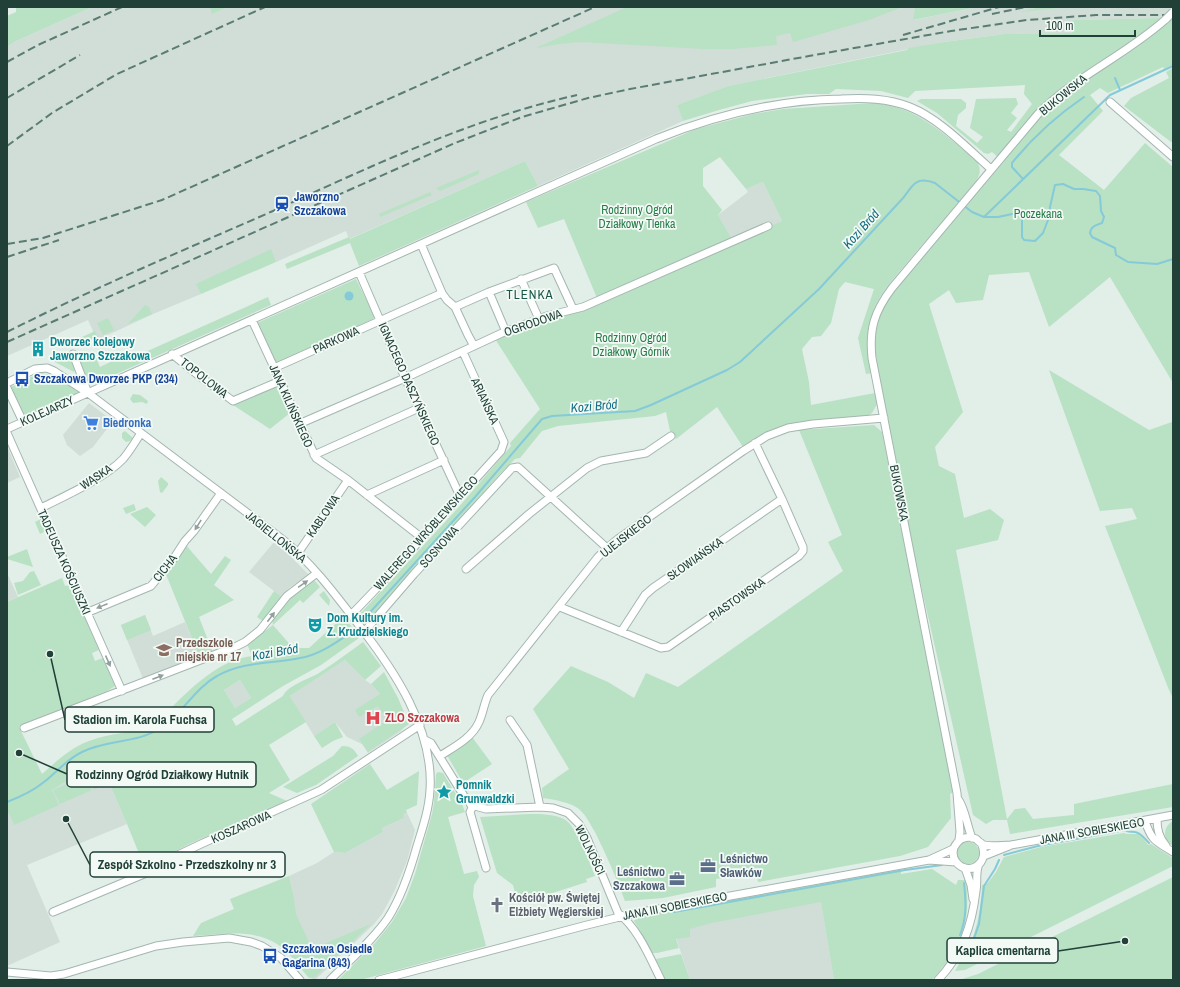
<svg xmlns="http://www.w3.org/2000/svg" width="1180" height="987" font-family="'Archivo Narrow',sans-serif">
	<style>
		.built { fill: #d0ded7 }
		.green { fill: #b9e1c4; fill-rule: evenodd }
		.water { fill: #85cad8 }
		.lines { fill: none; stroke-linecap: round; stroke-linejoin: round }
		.stream { stroke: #85cad8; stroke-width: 2 }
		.minor-casing { stroke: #a4b6b0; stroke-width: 9 }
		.minor { stroke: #fff; stroke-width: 7 }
		.rail { stroke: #5a7c73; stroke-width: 2; stroke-dasharray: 8 4; stroke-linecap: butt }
		.minor-bridge-casing { stroke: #a4b6b0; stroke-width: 9; stroke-linecap: butt }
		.minor-bridge { stroke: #fff; stroke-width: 7 }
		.oneway { fill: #90a09c }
		.labels { text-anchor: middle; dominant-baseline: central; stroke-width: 3.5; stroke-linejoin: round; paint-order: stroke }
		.street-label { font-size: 12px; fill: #204038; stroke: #f3faf6 }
		.transit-label { font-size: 12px; font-weight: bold; fill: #164399; stroke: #f3faf6; text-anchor: start }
		.park-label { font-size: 12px; fill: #267b48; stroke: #f3faf6 }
		.culture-label { font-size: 12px; font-weight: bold; fill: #0d838f; stroke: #f3faf6; text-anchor: start }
		.shop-label { font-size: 12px; font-weight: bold; fill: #366cbe; stroke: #f3faf6; text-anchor: start }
		.education-label { font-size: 12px; font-weight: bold; fill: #785e54; stroke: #f3faf6; text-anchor: start }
		.health-label { font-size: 12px; font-weight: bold; fill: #be3a42; stroke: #f3faf6; text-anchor: start }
		.service-label { font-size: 12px; font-weight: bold; fill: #4e5e75; stroke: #f3faf6; text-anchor: start }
		.worship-label { font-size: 12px; font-weight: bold; fill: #5b616d; stroke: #f3faf6; text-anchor: start }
		.water-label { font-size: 13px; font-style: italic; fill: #146e82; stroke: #f3faf6 }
		.neighbourhood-label { font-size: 13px; letter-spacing: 1px; fill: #1a5547; stroke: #f3faf6 }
		.leader { fill: none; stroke: #204038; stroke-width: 1.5 }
		.callout-dot { fill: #204038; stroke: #f3faf6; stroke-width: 1.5 }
		.callout { fill: #f3faf6; stroke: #204038; stroke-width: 1.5 }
		.callout-label { font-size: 13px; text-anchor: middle; font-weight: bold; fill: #204038 }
	</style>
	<rect width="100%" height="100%" fill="#e2eee8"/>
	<path class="built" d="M92 7H915L914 20 977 7H1039L1024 11 1069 7H1173V20L1158 18 1074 20 1072 33 1005 34 943 42 728 86 677 105 683 121 538 186 525 161 349 239 346 231 276 262 270 250 197 284 201 294 153 314 97 340 88 320 7 356V47L14 42Z
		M763 182 782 221 733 243 718 215 748 192 746 189Z
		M89 403 113 421 93 447 80 456 67 445 63 435Z
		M7 446 20 477 7 483Z
		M274 542 281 547 309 575 289 588 282 597 249 572Z
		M7 573 18 597 7 602Z
		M145 615 153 636 185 622 200 658 144 681 121 625Z
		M345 660 365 680 371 684 407 724 401 731 368 753 362 744 347 737 335 722 314 736 290 696Z
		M240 680 251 698 235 708 224 690Z
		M85 770 106 775 127 824 27 865 60 942 7 966V814L53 792 52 790Z
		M407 813 415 830 407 861 394 892 382 914 374 924 315 980H313L261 922 293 893 289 876 317 863 334 852 345 853 383 832 382 828 404 818 402 814Z
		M819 889 834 980H690L669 916Z"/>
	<path class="green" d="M16 7H92L14 42 7 47V16L16 12Z
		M210 7H227L212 14Z
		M627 7H902L869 20 793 42 790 33 776 36 777 45 732 49H704L580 42 559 44 536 48Z
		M915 7H977L913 20Z
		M1039 7H1069L1020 12Z
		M1158 18 1173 20V65L1164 69 1163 67 1108 93 1100 88 1090 95 1103 111 1059 155 1104 190 1145 143 1173 167V383L1110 277 1049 327 1029 272 989 275 983 300 956 303 949 290 929 304 963 412 935 447 939 466 955 474 964 518 990 509 1004 520 998 540 956 550 1007 819 1015 809 1025 808 1033 819 1074 815V804L1173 784V807L1010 834 1007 820H993L986 824 973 815 906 519 875 356C874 341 874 325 880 311 884 304 890 297 895 290L998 167 1004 162 992 152 988 154 984 153 937 113 917 101 921 99H961L966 103V108L958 115 956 126 977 143 983 137 970 128 976 99 1016 98 1018 104 1011 113 1017 118 1007 130 1011 132 1032 104 1024 94 1025 85 915 91 908 98 881 91 836 89 829 94H807L752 101 719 110 683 121 677 105 728 86 907 50 909 48 944 42 1005 34 1072 33 1074 20Z
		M1173 68V142H1171L1124 106 1131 98 1169 78 1166 72Z
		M873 103C917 106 943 134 976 160 981 168 981 173 976 181 956 205 936 229 915 253 899 273 877 294 871 318 865 337 869 354 872 373L866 374 858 338 874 289 845 282 839 289 831 323 821 336 812 337 802 349 809 382 811 405 875 393 877 404 872 413C863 420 847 418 836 419 800 421 772 424 743 447L717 407 676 439 670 431 666 412 655 416 558 426 542 431 520 458 515 459 499 475 367 624 360 614 458 508 511 446 510 443 540 409 495 339 553 317 782 221 763 182 746 189 720 157 703 168V186L722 210 718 215 731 238 597 298 564 219 538 228 526 202 696 129 753 114 783 109Z
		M525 161 538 186 359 266 350 243 287 269 285 264 349 237 350 239Z
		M479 170V174L440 191 436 188Z
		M430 192 432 195 380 217 379 214Z
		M271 249 276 262 201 294 196 284Z
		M356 279 375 318 276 364 257 323Z
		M268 297 271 305 105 379 92 385 89 384 79 359 94 353 100 367 129 353 132 358Z
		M145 305 149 307 152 314 128 324Z
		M108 318 114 330 103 335 97 323Z
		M95 331 98 337 75 347 71 342Z
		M62 356H66L71 358 75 369 74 372 55 362V359Z
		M1049 370 1149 430 1172 422 1173 423V698L1169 690 1105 526 1137 519 1132 508 1100 511Z
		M39 373C57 374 66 382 80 392L25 416 11 387Z
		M275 385 290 413 270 429 233 405Z
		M133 394 140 395 148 401 147 404 142 402 133 403 130 399Z
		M874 425 882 432 953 792 950 794 951 818 928 847 900 856 758 882 756 872 716 879V887L663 898 625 901C616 877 606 854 595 832 590 824 586 815 579 809 569 802 556 800 543 798L542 788 569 769 533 709 571 666 608 682 634 698 646 673 678 687 843 571 828 542 842 535 799 430Z
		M125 431 133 438 130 441 126 442 122 438V433Z
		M161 477 168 483V485L162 493 160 492 158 481Z
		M134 504 136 510 126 514 123 508Z
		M147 507 156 515 145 527 130 514Z
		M41 519 46 531 40 534 35 522Z
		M185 544 211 574 225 556 231 560 214 585 234 600 199 617 213 653 200 658 165 572Z
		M27 549 33 567 7 559V557Z
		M34 571 41 585 18 595 14 583 23 581 30 572Z
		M62 578 65 586 70 585 99 650 92 653 95 661 103 658 115 686 107 691 19 727 42 774C57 761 70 748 89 741 108 733 131 734 151 725 161 720 168 711 176 703 198 682 221 660 252 656L247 644 273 625 272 620C284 604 296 590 314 580L320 587 303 603 300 600 273 625 293 648H309L343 617C349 622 354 631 359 638L321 665 283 686 232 719 236 726 283 696C288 685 309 679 319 673 335 663 349 652 363 642L381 666 365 680 345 660 290 696 306 722 269 745 290 780 269 793 287 801 189 844 150 864H144L142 861 127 824 108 780 103 781 101 786 94 790 85 770 52 790 59 805 14 825 9 813 7 814V602ZM240 680 251 698 235 708 224 690Z
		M274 591 282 597 264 622 257 617Z
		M324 591 330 600 329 606 319 595Z
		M145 615 151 630 127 640 121 625Z
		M384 672 398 698 409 724 368 752 359 739 387 720 378 706 359 717 355 710 380 694 371 684Z
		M335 722 343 737 333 741 322 748 314 736Z
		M472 737 492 764 463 783 447 755Z
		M342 746C351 746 354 749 358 756L316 785 297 793 283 787 333 756Z
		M370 764 387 790 419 771 417 805 406 810 407 813 403 814 404 818 382 828 383 832 345 853 334 852 311 804Z
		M438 772 443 773 462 804 465 812 448 817 464 874 477 871 479 877 474 885 473 896 486 946 360 980H338L375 943 392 922 406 898 415 874 432 814 434 803 436 774Z
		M86 776 92 790 60 804 53 790Z
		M530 814C541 814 553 814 564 819 576 825 589 862 595 876L586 879 587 882 518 904 513 885 497 873 480 817Z
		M1173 821V846C1163 840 1162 827 1173 821Z
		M1124 833 1127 834H1138L1144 839 1148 845 1151 844 1173 858V866L965 970 955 971C959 963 965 955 969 947 978 927 981 906 982 885L987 884 996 872 1004 857 1041 847Z
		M957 853a11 11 0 1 1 22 0a11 11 0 1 1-22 0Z
		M901 868V874L932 869 956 885 958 880H966C971 925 962 947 932 980H834L821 902 711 923 690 929V937L676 939 679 948 657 953H652L641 936 642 934 634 921 635 918H639V916Z
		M289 876 293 893 296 914 312 949 371 924 315 977 309 978C299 967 290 952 277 944 253 928 220 935 193 936L201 923 234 909 230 899Z
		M1173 877V980H959L978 974Z
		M681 954 690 980H664L655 961 656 959Z"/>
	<path class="water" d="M344.5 296a4.5 4.5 0 1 1 9 0a4.5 4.5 0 1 1-9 0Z"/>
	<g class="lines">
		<path class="stream" d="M1115 78 1120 90
			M1023 179 1012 167V163C1033 137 1056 116 1084 97
			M984 217H998L1017 213 1022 218V237L1024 240 1035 241 1043 233 1048 220 1050 207 1055 185 1063 184 1074 189H1083L1096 191 1100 196 1101 211 1104 217 1102 223C1096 225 1091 226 1090 233L1092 237 1115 248 1116 255 1128 262 1157 264 1173 259
			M7 802C20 797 33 791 44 782 57 772 67 759 82 752 107 739 138 744 162 727 183 713 195 688 217 676 243 661 272 664 300 658 319 655 337 642 353 631L475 497 542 419 552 416 635 411 651 405 727 370 740 362 819 289 904 197C913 184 917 176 935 183L972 212 984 217 1110 95 1173 66
			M1004 855 1038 846 1125 830C1129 833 1131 831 1135 832 1141 833 1145 839 1149 843
			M674 912 905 870 942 865
			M960 935C967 917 966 901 964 883
			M972 944 979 924 984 886 995 869 999 860"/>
		<defs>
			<path id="minor" d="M1110 102 1173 157
				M421 244 442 293 447 300 455 307 468 335 474 346
				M359 272 405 378 460 496
				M521 279 539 319
				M489 292 506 332
				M455 307 489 292 554 268 573 309
				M252 320 316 458 348 480 422 538
				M73 354 88 393
				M172 354 198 375 233 401 280 381
				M274 368 442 293
				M7 383 35 369 47 368 54 371 88 393 282 539C312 563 335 594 358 624 394 670 434 729 430 790 429 809 423 827 417 846 410 871 402 896 388 918 372 941 350 960 330 980
				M7 388 23 422
				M299 424 405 378 502 333 547 316 583 307 768 226
				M7 429 656 139C715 115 777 100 841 99 865 98 887 98 910 107 940 119 967 148 991 169
				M7 433 122 691
				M314 455 419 408
				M367 495 444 460
				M41 508C65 496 105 478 123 459 130 451 135 442 141 433
				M298 553 348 480
				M466 569 529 514 587 468 601 461 646 453 671 436
				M560 607 661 648 668 647 799 556 803 551V547L782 499 755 443
				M86 613 151 586 174 558 185 541 194 531 221 493
				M351 615 376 589 501 451 504 442 463 352
				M364 632 414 574 512 468 518 467 607 548
				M621 632 645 595 653 588 782 499
				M510 720 527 745 540 807
				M24 728 237 646 245 642 260 630 287 596 317 573
				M425 740 431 743 464 796 475 806 486 809 540 807 553 808 568 813 579 824 587 838 618 913C638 928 650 958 661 980
				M440 756C454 747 472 738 479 722 483 713 484 704 488 695L598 557 607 548 618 539 743 451 767 436 788 428 813 424 884 418
				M958 799C965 808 967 826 972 838
				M470 803 472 808 470 812 486 868
				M1157 819C1157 830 1159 837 1166 846
				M1145 821C1152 842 1156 841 1173 852
				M959 840 960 832 957 793 872 358C869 329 874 312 892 288L1038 114C1076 76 1126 55 1166 19
				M981 843C985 851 985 862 975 867 960 874 946 855 957 843 961 837 970 836 976 839 979 841 980 844 984 845 992 847 1003 845 1011 845L1173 815
				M984 856 1009 846
				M929 860 953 849
				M965 868 971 885 973 899
				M53 912 144 874 163 862 201 844 321 790 420 725
				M7 972 51 976 64 974 156 946 183 942 229 938 251 942 262 946 281 958 300 980
				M379 980 587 925 636 913 929 860 956 862
				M938 980C962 955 972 925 976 891 978 882 975 873 979 864"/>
		</defs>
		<use href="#minor" class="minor-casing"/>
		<use href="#minor" class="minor"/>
		<path class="rail" d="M992 14 1026 7
			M903 35 999 7
			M7 62 38 45 122 7
			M7 98 80 55
			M7 146 52 113 117 74 265 7
			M7 244 43 238 162 200 595 7
			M7 257 59 240
			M7 332C94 288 184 250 273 211 372 166 470 119 577 95
			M7 342 455 143 522 117 588 98 630 89 809 56 951 31 1027 20 1096 15H1173"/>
		<defs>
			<path id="minor-bridge" d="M1166 19 1173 12"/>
		</defs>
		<use href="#minor-bridge" class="minor-bridge-casing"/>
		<use href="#minor-bridge" class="minor-bridge"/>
	</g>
	<defs><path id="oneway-solid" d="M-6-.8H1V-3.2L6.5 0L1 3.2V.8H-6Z"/></defs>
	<g class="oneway">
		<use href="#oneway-solid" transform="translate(198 525) rotate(122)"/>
		<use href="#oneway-solid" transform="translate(303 584) rotate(-35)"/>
		<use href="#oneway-solid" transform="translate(102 606) rotate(158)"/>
		<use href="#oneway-solid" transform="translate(271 617) rotate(-53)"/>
		<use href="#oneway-solid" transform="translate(108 661) rotate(66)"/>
		<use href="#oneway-solid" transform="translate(158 677) rotate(-21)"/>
	</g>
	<defs>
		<symbol id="station-bare" viewBox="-9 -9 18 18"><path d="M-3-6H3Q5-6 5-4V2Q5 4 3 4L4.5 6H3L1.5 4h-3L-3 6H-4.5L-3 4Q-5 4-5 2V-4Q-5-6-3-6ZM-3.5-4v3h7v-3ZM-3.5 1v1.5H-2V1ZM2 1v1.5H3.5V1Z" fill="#1a4fb4" stroke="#f3faf6" stroke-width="2.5" paint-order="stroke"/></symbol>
		<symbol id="building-bare" viewBox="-9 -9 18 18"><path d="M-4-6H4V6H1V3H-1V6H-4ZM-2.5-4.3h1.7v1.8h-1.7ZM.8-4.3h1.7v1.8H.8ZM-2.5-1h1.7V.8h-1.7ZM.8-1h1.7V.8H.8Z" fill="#0f9aa8" stroke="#f3faf6" stroke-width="2.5" paint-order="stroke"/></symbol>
		<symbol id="bus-bare" viewBox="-9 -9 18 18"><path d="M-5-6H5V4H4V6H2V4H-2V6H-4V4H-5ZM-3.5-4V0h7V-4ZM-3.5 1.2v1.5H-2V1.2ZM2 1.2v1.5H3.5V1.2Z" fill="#1a4fb4" stroke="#f3faf6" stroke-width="2.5" paint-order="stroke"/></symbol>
		<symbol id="supermarket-bare" viewBox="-9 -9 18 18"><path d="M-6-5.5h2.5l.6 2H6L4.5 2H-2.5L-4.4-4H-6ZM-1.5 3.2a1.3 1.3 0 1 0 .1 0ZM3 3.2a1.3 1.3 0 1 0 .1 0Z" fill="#3f7fe0" stroke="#f3faf6" stroke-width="2.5" paint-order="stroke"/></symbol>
		<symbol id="theatre-bare" viewBox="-9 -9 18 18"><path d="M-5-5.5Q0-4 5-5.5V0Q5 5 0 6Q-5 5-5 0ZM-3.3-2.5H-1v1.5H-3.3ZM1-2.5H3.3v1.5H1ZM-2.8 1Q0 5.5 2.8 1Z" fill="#0f9aa8" stroke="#f3faf6" stroke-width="2.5" paint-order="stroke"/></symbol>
		<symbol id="school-bare" viewBox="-9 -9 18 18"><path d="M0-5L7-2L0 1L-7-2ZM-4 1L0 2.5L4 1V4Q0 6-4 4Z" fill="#8d6e63" stroke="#f3faf6" stroke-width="2.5" paint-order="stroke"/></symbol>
		<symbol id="hospital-bare" viewBox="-9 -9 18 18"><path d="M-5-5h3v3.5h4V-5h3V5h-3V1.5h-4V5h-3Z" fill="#e0444e" stroke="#f3faf6" stroke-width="2.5" paint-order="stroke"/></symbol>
		<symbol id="sight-bare" viewBox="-9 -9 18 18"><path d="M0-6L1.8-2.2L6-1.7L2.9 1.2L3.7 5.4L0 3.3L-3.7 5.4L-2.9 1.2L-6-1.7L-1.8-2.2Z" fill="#0f9aa8" stroke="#f3faf6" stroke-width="2.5" paint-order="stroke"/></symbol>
		<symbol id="office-bare" viewBox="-9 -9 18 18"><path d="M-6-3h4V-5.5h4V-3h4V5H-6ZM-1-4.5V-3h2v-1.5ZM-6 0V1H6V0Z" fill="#5c6f8a" stroke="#f3faf6" stroke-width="2.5" paint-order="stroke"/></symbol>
		<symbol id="church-bare" viewBox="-9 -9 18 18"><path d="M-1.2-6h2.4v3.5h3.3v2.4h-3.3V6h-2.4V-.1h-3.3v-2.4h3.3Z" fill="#6b7280" stroke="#f3faf6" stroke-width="2.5" paint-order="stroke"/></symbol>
	</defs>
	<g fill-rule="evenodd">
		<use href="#station-bare" x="271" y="193" width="22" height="22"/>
		<use href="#building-bare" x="27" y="338" width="22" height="22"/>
		<use href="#bus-bare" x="11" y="368" width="22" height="22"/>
		<use href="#supermarket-bare" x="80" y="412" width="22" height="22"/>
		<use href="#theatre-bare" x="304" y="614" width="22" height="22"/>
		<use href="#school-bare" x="153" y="639" width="22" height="22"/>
		<use href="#hospital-bare" x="362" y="707" width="22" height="22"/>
		<use href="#sight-bare" x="433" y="781" width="22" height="22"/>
		<use href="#office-bare" x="697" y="855" width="22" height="22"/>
		<use href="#office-bare" x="666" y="868" width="22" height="22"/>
		<use href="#church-bare" x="486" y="894" width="22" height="22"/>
		<use href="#bus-bare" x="259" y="945" width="22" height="22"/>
	</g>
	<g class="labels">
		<g class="street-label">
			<text transform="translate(1063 95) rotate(-39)">BUKOWSKA</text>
			<text transform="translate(533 323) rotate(-19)">OGRODOWA</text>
			<text transform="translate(336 340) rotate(-24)">PARKOWA</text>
			<text transform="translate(204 378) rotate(38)">TOPOLOWA</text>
			<text transform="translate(409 384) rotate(66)">IGNACEGO DASZYŃSKIEGO</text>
			<text transform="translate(485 401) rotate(65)">ARIAŃSKA</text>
			<text transform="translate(291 406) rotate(66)">JANA KILIŃSKIEGO</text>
			<text transform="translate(47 411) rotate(-24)">KOLEJARZY</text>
			<text transform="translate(96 477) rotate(-33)">WĄSKA</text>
			<text transform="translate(899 493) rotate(79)">BUKOWSKA</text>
			<text transform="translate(323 516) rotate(-56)">KABLOWA</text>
			<text transform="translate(426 533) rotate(-48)">WALEREGO WRÓBLEWSKIEGO</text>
			<text transform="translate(626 536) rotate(-38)">UJEJSKIEGO</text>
			<text transform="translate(276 537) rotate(39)">JAGIELLOŃSKA</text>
			<text transform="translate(439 547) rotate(-48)">SOSNOWA</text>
			<text transform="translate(695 559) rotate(-35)">SŁOWIAŃSKA</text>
			<text transform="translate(64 562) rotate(66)">TADEUSZA KOŚCIUSZKI</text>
			<text transform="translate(165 568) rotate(-52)">CICHA</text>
			<text transform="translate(737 599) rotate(-35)">PIASTOWSKA</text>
			<text transform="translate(241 827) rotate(-24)">KOSZAROWA</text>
			<text transform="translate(1092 831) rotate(-10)">JANA III SOBIESKIEGO</text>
			<text transform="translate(590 850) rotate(64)">WOLNOŚCI</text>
			<text transform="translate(675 906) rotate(-11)">JANA III SOBIESKIEGO</text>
		</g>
		<g class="transit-label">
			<text x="294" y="197">Jaworzno<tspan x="294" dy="14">Szczakowa</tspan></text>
			<text x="34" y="379">Szczakowa Dworzec PKP (234)</text>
			<text x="282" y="949">Szczakowa Osiedle<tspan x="282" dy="14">Gagarina (843)</tspan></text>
		</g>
		<g class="park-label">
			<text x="637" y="210">Rodzinny Ogród<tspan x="637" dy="14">Działkowy Tlenka</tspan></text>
			<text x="1038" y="214">Poczekana</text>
			<text x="631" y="338">Rodzinny Ogród<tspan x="631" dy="14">Działkowy Górnik</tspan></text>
		</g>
		<g class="culture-label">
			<text x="50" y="342">Dworzec kolejowy<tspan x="50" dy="14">Jaworzno Szczakowa</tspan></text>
			<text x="327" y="618">Dom Kultury im.<tspan x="327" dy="14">Z. Krudzielskiego</tspan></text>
			<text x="456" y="785">Pomnik<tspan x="456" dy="14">Grunwaldzki</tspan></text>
		</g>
		<g class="shop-label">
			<text x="103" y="423">Biedronka</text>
		</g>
		<g class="education-label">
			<text x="176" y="643">Przedszkole<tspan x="176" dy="14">miejskie nr 17</tspan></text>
		</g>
		<g class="health-label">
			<text x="385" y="718">ZLO Szczakowa</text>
		</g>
		<g class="service-label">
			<text x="720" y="859">Leśnictwo<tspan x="720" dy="14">Sławków</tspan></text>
			<text x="665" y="872" text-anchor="end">Leśnictwo<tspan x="665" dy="14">Szczakowa</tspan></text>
		</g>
		<g class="worship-label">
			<text x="509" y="898">Kościół pw. Świętej<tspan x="509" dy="14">Elżbiety Węgierskiej</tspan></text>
		</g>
		<g class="water-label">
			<text transform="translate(861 229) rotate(-48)">Kozi Bród</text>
			<text transform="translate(594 406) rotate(-5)">Kozi Bród</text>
			<text transform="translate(275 652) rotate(-10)">Kozi Bród</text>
		</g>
		<g class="neighbourhood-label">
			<text x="530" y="294">TLENKA</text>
		</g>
	</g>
	<path class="leader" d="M50 654L65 720M19 753L67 774M66 819L90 865M1125 941L1058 951"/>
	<g class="callout-dot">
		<circle cx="50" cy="654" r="4"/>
		<circle cx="19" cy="753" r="4"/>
		<circle cx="66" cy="819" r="4"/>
		<circle cx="1125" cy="941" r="4"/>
	</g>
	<g class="callout">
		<rect x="65" y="707" width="149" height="25" rx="4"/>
		<rect x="67" y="762" width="189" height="25" rx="4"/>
		<rect x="90" y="852" width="195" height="25" rx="4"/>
		<rect x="947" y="938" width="111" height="25" rx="4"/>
	</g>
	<g class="callout-label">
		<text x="140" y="724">Stadion im. Karola Fuchsa</text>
		<text x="162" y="779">Rodzinny Ogród Działkowy Hutnik</text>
		<text x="187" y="869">Zespół Szkolno - Przedszkolny nr 3</text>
		<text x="1003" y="955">Kaplica cmentarna</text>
	</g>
	<rect width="1180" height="987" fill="none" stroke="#204038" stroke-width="16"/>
	<path d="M1040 30v6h95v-6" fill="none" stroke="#204038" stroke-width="2"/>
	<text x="1046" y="30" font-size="12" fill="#204038" stroke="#f3faf6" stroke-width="3" paint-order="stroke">100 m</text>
</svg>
